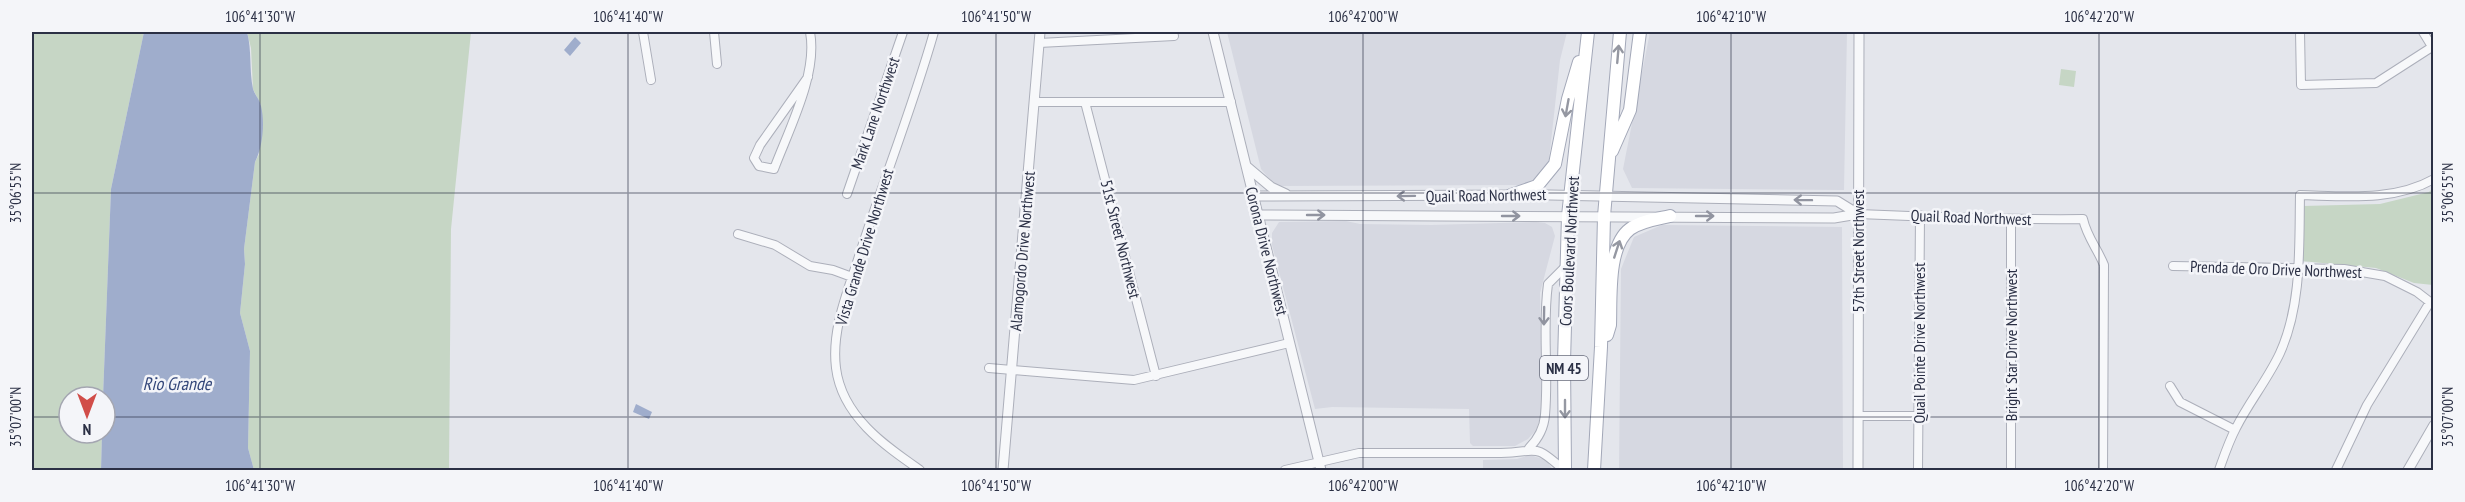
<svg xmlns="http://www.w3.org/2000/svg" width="2465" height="502" font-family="'PT Sans Narrow',sans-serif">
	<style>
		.built { fill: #d6d8e1 }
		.green { fill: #c6d6c5 }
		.water { fill: #9fadcc }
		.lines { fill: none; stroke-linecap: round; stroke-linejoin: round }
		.minor-casing { stroke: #acafba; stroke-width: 10 }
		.tertiary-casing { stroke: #acafba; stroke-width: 11 }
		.primary-casing { stroke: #a3a8b8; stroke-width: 14 }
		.minor { stroke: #f7f8fa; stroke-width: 8 }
		.tertiary { stroke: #f7f8fa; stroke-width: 9 }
		.primary { stroke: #fff; stroke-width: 12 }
		.oneway { stroke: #9598a2 }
		.oneway2 { stroke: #9194a0 }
		.ticks { fill: none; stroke: #2b3045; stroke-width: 1.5; stroke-opacity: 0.45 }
		.labels { text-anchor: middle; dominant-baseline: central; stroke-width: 5; stroke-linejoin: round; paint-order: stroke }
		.shield { fill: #f4f5f9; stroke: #676b7b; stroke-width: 1.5 }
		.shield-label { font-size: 15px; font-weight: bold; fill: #2b3045 }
		.street-label { font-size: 16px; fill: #2b3045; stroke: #f4f5f9 }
		.water-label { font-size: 18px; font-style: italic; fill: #34477a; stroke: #f4f5f9 }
		.neatline { fill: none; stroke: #2b3045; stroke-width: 2 }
		.ticks-label { font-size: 15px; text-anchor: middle; fill: #2b3045 }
	</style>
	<rect width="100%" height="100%" fill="#e4e6ec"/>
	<path class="built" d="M1227 32H1567L1560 60 1549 160 1541 174 1532 182 1522 185 1279 186 1271 181 1261 169Z
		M1650 32H1847L1844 190 1632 188 1623 169Z
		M1346 221 1360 224 1431 225 1536 222 1545 223 1552 227 1555 236 1540 293 1542 413 1536 430 1528 439 1515 446H1473L1470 443 1469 409 1332 407 1315 409 1272 245V233L1279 222Z
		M1662 225 1842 227 1843 470H1619L1621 269 1634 237Z
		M1530 455 1546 460 1553 470H1483V460L1517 459Z"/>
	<path class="green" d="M32 32H144L111 189 103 397H69V433H102L101 470H32Z
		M247 32H471L451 229 449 470H254L248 448 250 351 240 313 245 264 244 249 255 162 259 154 261 105 253 89 251 48Z
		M2061 69 2076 71 2074 87 2059 85Z
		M2433 188V285L2414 283 2376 268 2301 261 2303 206 2380 204 2429 192Z"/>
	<path class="water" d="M144 32H247C252 50 249 70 253 89 255 95 260 100 261 106 265 122 263 147 255 162L244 249 245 264 240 313 250 351 248 448 254 470H101L102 433H105L103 397 111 189Z
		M575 37 581 43 570 56 564 50Z
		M636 404 652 412 649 419 633 412Z"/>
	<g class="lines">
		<defs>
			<path id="minor" d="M643 32 651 80
				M714 32 717 64
				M2300 32 2301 85 2376 83 2432 47
				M2423 32 2434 50
				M1039 43 1174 36
				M808 77 760 145 754 158 759 166 774 169C789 129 818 74 810 32
				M1035 102H1231
				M1085 102 1156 376
				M847 194 903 32
				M1858 214C1933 217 2008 220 2083 219 2087 237 2097 248 2104 265L2103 470
				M2011 220V470
				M738 234 775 245 810 266 833 270 852 277
				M2173 266 2344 269 2385 276 2417 292 2430 302 2367 405 2336 470
				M989 368 1134 380 1289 343
				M2170 386 2180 402 2235 430
				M1859 416H1918
				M1529 448C1537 440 1544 428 1545 415 1549 371 1542 327 1548 284L1566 266
				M920 470C884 445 842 416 836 368 831 328 849 289 860 253 884 179 913 106 934 32
				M1285 470 1359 453H1501C1540 452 1532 442 1564 470
				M1918 470 1920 215
				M2219 470C2224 456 2229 441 2236 428 2249 402 2268 379 2280 353 2302 304 2299 248 2300 195 2344 196 2393 202 2434 179"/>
			<path id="tertiary" d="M1213 32 1321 470
				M1246 166 1271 187 1286 194
				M1254 196 1550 195 1837 201 1858 214
				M1257 215 1834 218 1858 214
				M1003 470 1040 32
				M1858 470 1859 32
				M2408 470 2434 425"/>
			<path id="primary" d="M1612 151 1630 110 1640 32
				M1511 195 1537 186 1555 164 1568 99 1579 62
				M1607 335 1610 325C1611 299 1607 246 1630 229 1641 221 1657 219 1670 216
				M1565 470 1564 362 1568 216 1588 32
				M1594 470 1601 347 1604 216 1620 32"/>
		</defs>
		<use href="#minor" class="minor-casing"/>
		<use href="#tertiary" class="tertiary-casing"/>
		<use href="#primary" class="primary-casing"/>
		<use href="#minor" class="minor"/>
		<use href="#tertiary" class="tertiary"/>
		<use href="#primary" class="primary"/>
	</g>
	<defs><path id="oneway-shaft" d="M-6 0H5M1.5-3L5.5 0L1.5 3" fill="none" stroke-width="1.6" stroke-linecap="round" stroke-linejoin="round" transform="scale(1.5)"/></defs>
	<g class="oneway">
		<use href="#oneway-shaft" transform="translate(1618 54) rotate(-85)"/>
		<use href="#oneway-shaft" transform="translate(1567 108) rotate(100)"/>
		<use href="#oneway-shaft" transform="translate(1617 249) rotate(-72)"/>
		<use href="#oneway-shaft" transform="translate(1565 409) rotate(90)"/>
	</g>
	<g class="oneway2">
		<use href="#oneway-shaft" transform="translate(1406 196) rotate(179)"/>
		<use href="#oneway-shaft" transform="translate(1803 200) rotate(-179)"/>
		<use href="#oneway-shaft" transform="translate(1316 215)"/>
		<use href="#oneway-shaft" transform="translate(1511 216)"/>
		<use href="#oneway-shaft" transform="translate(1705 216)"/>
		<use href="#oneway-shaft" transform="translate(1544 316) rotate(91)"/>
	</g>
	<path class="ticks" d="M260 32V470M628 32V470M996 32V470M1363 32V470M1731 32V470M2099 32V470M32 193H2434M32 417H69M105 417H2434"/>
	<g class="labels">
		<rect class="shield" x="1540" y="356" width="48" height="24" rx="4.5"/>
		<g class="shield-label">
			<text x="1564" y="368">NM 45</text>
		</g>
		<g class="street-label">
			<text transform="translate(875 113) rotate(-71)">Mark Lane Northwest</text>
			<text transform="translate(1486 195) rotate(-1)">Quail Road Northwest</text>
			<text transform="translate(1971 217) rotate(2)">Quail Road Northwest</text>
			<text transform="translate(1121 239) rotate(76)">51st Street Northwest</text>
			<text transform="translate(864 247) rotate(-73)">Vista Grande Drive Northwest</text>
			<text transform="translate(1022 251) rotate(-85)">Alamogordo Drive Northwest</text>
			<text transform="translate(1267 251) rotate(76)">Corona Drive Northwest</text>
			<text transform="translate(1569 251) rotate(-87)">Coors Boulevard Northwest</text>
			<text transform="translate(1858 251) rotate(-90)">57th Street Northwest</text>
			<text transform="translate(2276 269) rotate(2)">Prenda de Oro Drive Northwest</text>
			<text transform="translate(1919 343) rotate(-90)">Quail Pointe Drive Northwest</text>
			<text transform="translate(2011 345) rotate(-90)">Bright Star Drive Northwest</text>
		</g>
		<g class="water-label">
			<text x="177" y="383">Rio Grande</text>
		</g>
	</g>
	<rect width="2465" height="502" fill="none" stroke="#f4f5f9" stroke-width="66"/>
	<g transform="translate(87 415) rotate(180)"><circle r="28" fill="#f4f5f9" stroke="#a4a6b1" stroke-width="1.5"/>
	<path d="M0-4.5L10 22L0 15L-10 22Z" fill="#d14d49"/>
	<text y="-9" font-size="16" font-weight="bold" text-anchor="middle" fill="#2b3045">N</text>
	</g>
	<rect x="33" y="33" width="2399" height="436" class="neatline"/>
	<g class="ticks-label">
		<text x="260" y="22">106°41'30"W</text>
		<text x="628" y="22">106°41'40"W</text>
		<text x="996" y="22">106°41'50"W</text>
		<text x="1363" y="22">106°42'00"W</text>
		<text x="1731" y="22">106°42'10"W</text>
		<text x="2099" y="22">106°42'20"W</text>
		<text transform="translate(2448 193) rotate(-90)" y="5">35°06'55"N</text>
		<text transform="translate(16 193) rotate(-90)" y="5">35°06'55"N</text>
		<text transform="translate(2448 417) rotate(-90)" y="5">35°07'00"N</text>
		<text transform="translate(16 417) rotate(-90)" y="5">35°07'00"N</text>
		<text x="260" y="491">106°41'30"W</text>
		<text x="628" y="491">106°41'40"W</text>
		<text x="996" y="491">106°41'50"W</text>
		<text x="1363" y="491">106°42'00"W</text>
		<text x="1731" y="491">106°42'10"W</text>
		<text x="2099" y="491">106°42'20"W</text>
	</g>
</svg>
